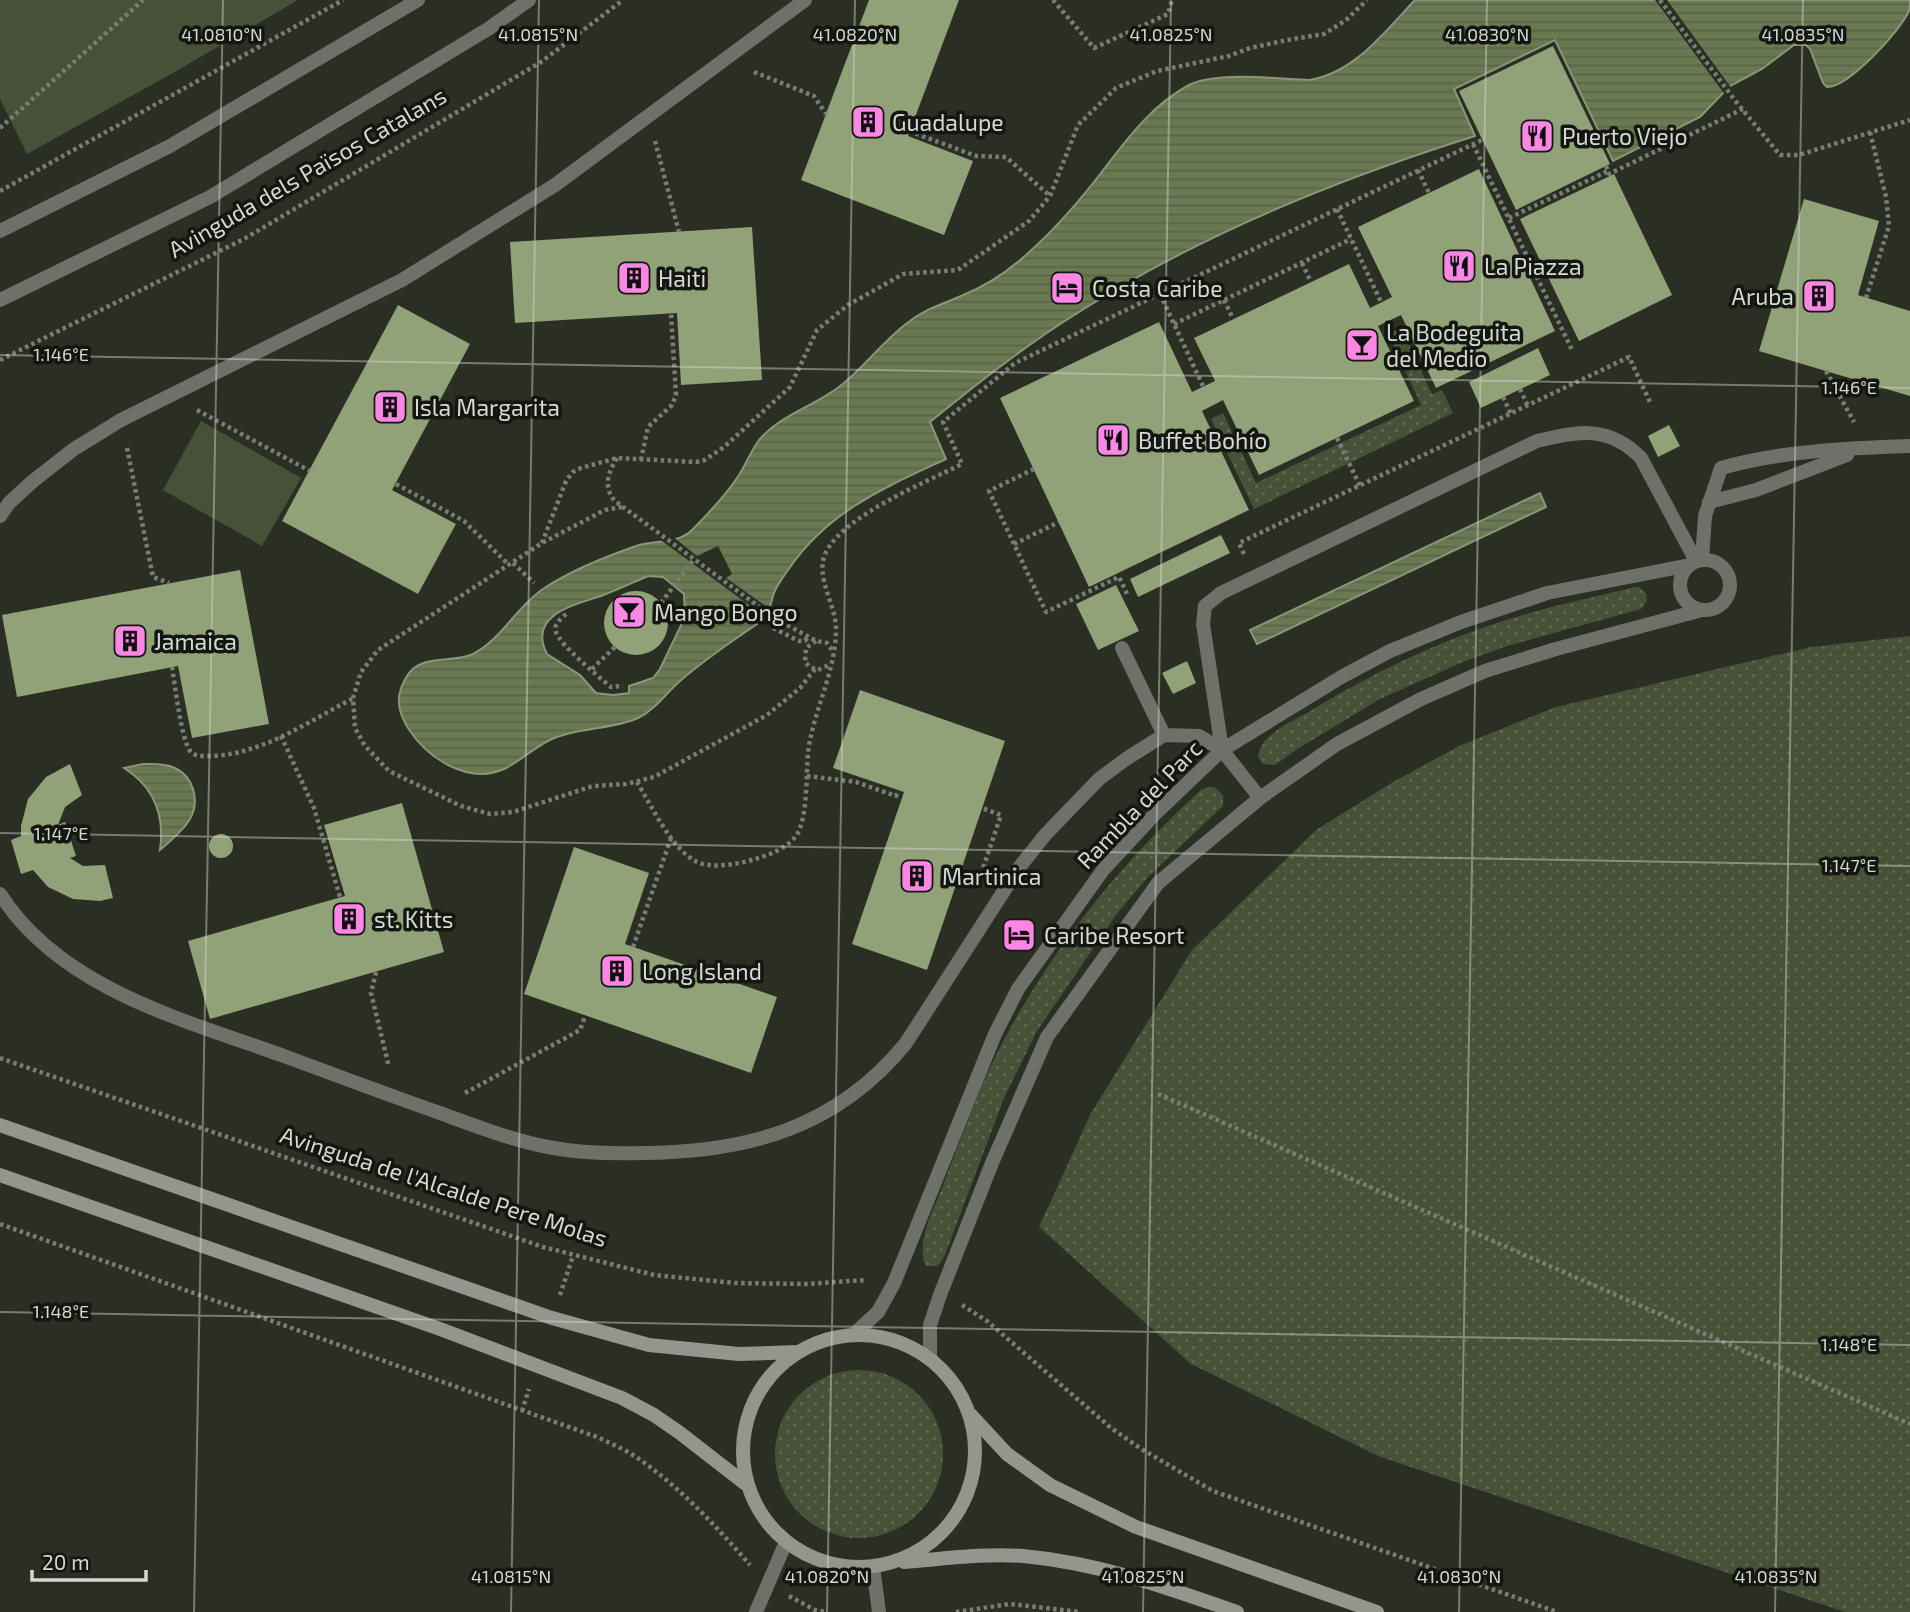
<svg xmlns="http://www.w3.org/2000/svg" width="1910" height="1612" font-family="'Exo 2',sans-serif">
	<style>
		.grass { fill: url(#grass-dots) }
		.park { fill: #475138 }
		.water { fill: url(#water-rules); stroke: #8a9678; stroke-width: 2; fill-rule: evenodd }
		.pier { fill: #2a2e23 }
		.building { fill: #91a178 }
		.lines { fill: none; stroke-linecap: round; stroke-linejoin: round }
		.path { stroke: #7a7d74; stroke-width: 4.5; stroke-dasharray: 3.5 3.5; stroke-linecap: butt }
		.lane { stroke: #6e706a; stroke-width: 14 }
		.street { stroke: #6e706a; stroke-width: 14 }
		.secondary { stroke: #92968d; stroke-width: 14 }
		.ticks { fill: none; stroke: #d6d9d2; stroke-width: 2; stroke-opacity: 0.45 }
		.labels { text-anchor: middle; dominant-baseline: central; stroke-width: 7; stroke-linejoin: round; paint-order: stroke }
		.poi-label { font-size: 23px; fill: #d6d9d2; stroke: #141611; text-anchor: start }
		.street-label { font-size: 23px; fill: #d6d9d2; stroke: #141611 }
		.ticks-label { font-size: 18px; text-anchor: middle; fill: #d6d9d2; stroke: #141611; stroke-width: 7; stroke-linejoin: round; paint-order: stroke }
	</style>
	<defs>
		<pattern id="grass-dots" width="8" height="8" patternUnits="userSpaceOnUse" patternTransform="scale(1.75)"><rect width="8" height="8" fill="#475138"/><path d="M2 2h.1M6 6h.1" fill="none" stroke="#616954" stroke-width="1.8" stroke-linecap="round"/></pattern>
		<pattern id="water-rules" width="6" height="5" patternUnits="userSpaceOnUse" patternTransform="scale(1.75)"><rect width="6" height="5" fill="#6a7952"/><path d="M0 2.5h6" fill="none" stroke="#59634a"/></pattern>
	</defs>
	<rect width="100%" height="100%" fill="#2a2e23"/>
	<path class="grass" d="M1401 328 1432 394 1442 390 1453 413 1254 509 1211 419 1223 413 1256 483 1421 405 1388 334Z
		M1635 587H1639L1646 593 1647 601 1641 609 1507 646 1463 662 1380 699 1299 748 1275 765 1263 764 1258 757C1260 735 1289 723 1307 713 1372 673 1442 639 1516 617 1555 605 1595 597 1635 587Z
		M1910 636V1612H1845L1378 1456 1191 1364 1039 1227 1091 1113 1192 950 1316 830 1393 782 1459 746 1556 707 1811 647Z
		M1209 787H1214L1223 795V806L1147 878 1116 915 1037 1031 1004 1098 945 1255 938 1266H926C914 1243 937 1203 945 1180 961 1139 976 1097 995 1057 1046 956 1117 866 1201 790Z
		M775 1454a84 84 0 1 1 168 0a84 84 0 1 1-168 0Z"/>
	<path class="park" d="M0 0H298L173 73 27 154 0 99Z
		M201 421 301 478 262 546 163 490Z"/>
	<path class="water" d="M1415 0H1910C1910 4 1910 8 1909 11 1900 31 1849 87 1827 87L1823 83 1810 49 1806 45H1794L1762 69 1730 86 1700 117 1613 161 1555 40 1454 89 1475 136C1338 179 1201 234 1079 312 1026 345 978 383 930 422L946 459C884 488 828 511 788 570 783 577 777 585 774 593 771 602 770 611 764 619 736 639 706 658 680 681 666 693 655 710 638 718 611 730 579 727 552 739 534 747 521 761 504 769 468 785 427 758 408 728 397 710 395 695 407 676 421 653 452 664 473 654 503 638 516 607 543 589 571 570 607 556 639 545 657 540 678 544 692 530 709 513 726 495 739 475 746 464 751 451 759 440 780 415 814 406 839 387 865 367 884 339 910 321 925 309 943 304 961 296 986 286 1008 272 1028 253 1052 232 1074 207 1094 182 1122 146 1148 107 1189 85 1216 71 1278 79 1309 80 1355 73 1385 31 1415 0ZM648 576 663 577 684 594 685 617 660 669 653 678 629 686V693L613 695 596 693 580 675 547 654C527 615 574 605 601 596 617 590 632 583 648 576Z
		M1540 493 1546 507 1257 644 1250 630Z
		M143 764C153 764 165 763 175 768 194 777 200 801 190 819 183 831 170 841 160 850 165 815 154 787 124 768Z"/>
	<path class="pier" d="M1655 0H1667L1732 89 1726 96Z
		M672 536 697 556 718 546 732 574 726 578 773 611 768 619 658 538Z"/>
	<path class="building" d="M869 0H959L908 136 973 161 944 235 801 180Z
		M1553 46 1610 164 1516 210 1459 91Z
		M1479 169 1555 331 1436 388 1401 315 1378 326 1414 401 1259 475 1223 400 1202 411 1249 510 1089 587 1000 398 1159 322 1192 392 1215 381 1194 338 1349 264 1370 308 1392 297 1358 227Z
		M1614 174 1672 295 1579 341 1520 219Z
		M1804 199 1879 221 1858 295 1910 311V396L1759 351Z
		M752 227 762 380 681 385 677 313 515 323 510 242Z
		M398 305 470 344 392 490 456 524 418 594 282 521Z
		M1538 348 1550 375 1481 408 1469 382Z
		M1669 425 1680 446 1658 457 1648 436Z
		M1221 535 1230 553 1138 597 1130 579Z
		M240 570 269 724 192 738 178 666 17 697 2 615Z
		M1116 585 1139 631 1098 650 1076 604Z
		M604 623a32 32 0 1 1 64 0a32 32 0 1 1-64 0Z
		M1187 661 1196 683 1173 694 1162 673Z
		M860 690 1005 741 927 970 852 944 904 792 833 768Z
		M70 764 82 795 65 807 58 825 65 822 76 856 70 858 83 866 105 865 113 898 100 901 73 899 48 887 33 870 21 874 11 840 21 836V826L28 799 46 777Z
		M402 803 444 952 210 1019 188 941 345 896 324 825Z
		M209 846a12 12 0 1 1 24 0a12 12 0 1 1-24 0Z
		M574 847 649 873 625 944 777 997 751 1073 524 994Z"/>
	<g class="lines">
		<path class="path" d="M1053 0 1094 48 1168 14 1172 0
			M1660 0 1737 103 1780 155H1799L1910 120
			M754 72 814 96 826 114
			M0 128 143 0
			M909 131 976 156 1006 157 1050 196
			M655 141 679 232
			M1473 144 1572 350
			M1606 166 1609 174 1743 109
			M1418 170 1429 193
			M0 191 343 0
			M1337 209 1381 302
			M1509 218 1608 171
			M1302 263 1311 282
			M1160 294 1203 386
			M1866 298 1889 226 1886 197 1870 132
			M1224 300 1233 319
			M1174 324 1351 239
			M0 360 244 239 541 62 623 0
			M1826 371 1854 422
			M1520 389 1528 406
			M1503 397 1511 414
			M197 410 310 471
			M1337 438 1360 486
			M127 448 153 577 169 583
			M617 458C608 472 603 488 615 501L773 617 816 641 827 643 832 650
			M641 460 648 427 672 405 676 395 671 313
			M1034 469 989 491 1046 612 1119 577 1128 596
			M396 484 464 521 509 565
			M622 507 605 510 542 543 378 650 361 672 353 698 355 728 365 746 389 771 461 806 490 814 513 812 593 786 626 784 654 777 767 715 800 688 815 669
			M542 543 566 481 573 472 581 468 617 458 696 462 705 460 724 447 790 387 817 330 848 305 903 274 958 270 1029 221 1050 196 1078 125 1116 88 1157 71 1229 56 1250 48 1287 40 1324 34 1346 20 1367 0
			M1014 544 1059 522
			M1244 554 1239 543 1629 357 1650 402
			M513 563 534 583
			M661 603 694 559
			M566 614C561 619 553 624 556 632 560 645 599 677 611 687L623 686
			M773 628 799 641H805L808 637
			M816 641 806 648 805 662 810 667 818 670 829 665
			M172 667C175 685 181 738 190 751 195 757 202 756 209 756 262 755 307 722 352 699
			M592 669 615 647
			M281 736 314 808 340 897
			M807 776 856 782 896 796 898 790
			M637 782C651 805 672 850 697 862 713 869 739 864 755 859 769 855 787 848 796 836 808 819 806 775 808 753 813 711 836 672 836 629 836 604 814 576 826 552 845 515 924 483 962 464L943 422 1015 363 1482 140
			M981 874 1001 815 982 808
			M633 947 671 838
			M376 972 371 993 389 1067
			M0 1058 543 1247 654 1275 735 1283 807 1284 866 1280
			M465 1093 580 1030 585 1016
			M1158 1094 1910 1424
			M0 1224 597 1437C610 1443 624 1449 636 1457 679 1486 716 1526 750 1565
			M560 1295 573 1256
			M962 1305 987 1321 1111 1428 1143 1450 1213 1491 1557 1612
			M522 1411 529 1389
			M789 1596 815 1610 826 1612
			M956 1612 1010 1604 1080 1612"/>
		<path class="lane" d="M1709 502 1756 490 1847 455
			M0 516 9 503 33 481 74 449 121 420 402 280 555 185 805 0
			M1702 559 1705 516 1721 468C1781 451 1848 448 1910 446
			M1680 585a25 25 0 1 1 50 0a25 25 0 1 1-50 0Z
			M1122 648 1164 735
			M1222 750 1203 624 1205 606 1221 593 1537 441C1578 431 1609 425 1641 458L1696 561
			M0 894C61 989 184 1020 284 1056 335 1075 386 1094 437 1112 473 1125 511 1140 548 1147 579 1153 612 1154 643 1153 748 1152 837 1128 906 1043L1018 869 1045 835 1099 779 1126 759 1164 735 1199 736 1222 750 1260 798
			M853 1335 878 1312 894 1283 995 1034 1018 989 1103 870 1154 815 1222 750 1343 676 1390 651 1461 622 1547 593 1690 565
			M930 1359V1325L940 1295 992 1163 1047 1037 1158 883 1260 798 1337 744 1421 699 1485 671 1556 649 1702 610
			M873 1567 879 1612
			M756 1612 786 1542"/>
		<path class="street" d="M0 231 170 146 418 0
			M0 300 210 197 488 29 529 0"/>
		<path class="secondary" d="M0 1125 552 1318 649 1345 739 1354 797 1352
			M0 1175 440 1329 622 1398 654 1415 680 1433 747 1485
			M743 1451a116 116 0 1 1 232 0a116 116 0 1 1-232 0Z
			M970 1414 1007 1454 1050 1485 1136 1527 1377 1612
			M904 1562C943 1559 984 1553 1023 1556 1099 1563 1166 1587 1237 1612"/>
	</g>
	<path class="ticks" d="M0 355 1910 388M0 833 1910 866M0 1312 1910 1345M194 1612 223 0M511 1612 539 0M827 1612 855 0M1143 1612 1171 0M1459 1612 1487 0M1775 1612 1803 0"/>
	<defs>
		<symbol id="building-square" viewBox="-11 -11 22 22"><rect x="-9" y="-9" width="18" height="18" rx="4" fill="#fc86e4" stroke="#141611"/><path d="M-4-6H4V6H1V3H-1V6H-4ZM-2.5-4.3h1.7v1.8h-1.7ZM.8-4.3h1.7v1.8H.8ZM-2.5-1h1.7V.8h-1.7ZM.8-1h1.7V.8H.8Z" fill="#111"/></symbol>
		<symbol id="restaurant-square" viewBox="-11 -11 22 22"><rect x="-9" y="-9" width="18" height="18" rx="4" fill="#fc86e4" stroke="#141611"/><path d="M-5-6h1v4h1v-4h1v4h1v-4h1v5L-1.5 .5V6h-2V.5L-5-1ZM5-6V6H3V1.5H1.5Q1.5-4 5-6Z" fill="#111"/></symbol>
		<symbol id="hotel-square" viewBox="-11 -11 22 22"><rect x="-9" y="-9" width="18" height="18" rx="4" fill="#fc86e4" stroke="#141611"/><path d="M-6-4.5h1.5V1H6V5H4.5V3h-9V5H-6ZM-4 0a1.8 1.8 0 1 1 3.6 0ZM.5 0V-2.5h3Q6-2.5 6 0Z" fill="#111"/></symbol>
		<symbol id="bar-square" viewBox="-11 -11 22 22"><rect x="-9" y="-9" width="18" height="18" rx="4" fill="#fc86e4" stroke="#141611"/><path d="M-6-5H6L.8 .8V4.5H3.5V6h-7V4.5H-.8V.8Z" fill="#111"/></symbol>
	</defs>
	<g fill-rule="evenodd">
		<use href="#building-square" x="849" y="103" width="38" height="38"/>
		<use href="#restaurant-square" x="1518" y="117" width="38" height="38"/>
		<use href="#restaurant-square" x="1440" y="247" width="38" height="38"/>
		<use href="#building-square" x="615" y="259" width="38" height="38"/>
		<use href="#hotel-square" x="1048" y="269" width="38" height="38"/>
		<use href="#building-square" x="1800" y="277" width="38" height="38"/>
		<use href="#bar-square" x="1343" y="326" width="38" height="38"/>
		<use href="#building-square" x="371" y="388" width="38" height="38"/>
		<use href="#restaurant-square" x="1094" y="421" width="38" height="38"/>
		<use href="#bar-square" x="610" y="593" width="38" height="38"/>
		<use href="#building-square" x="111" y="622" width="38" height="38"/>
		<use href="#building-square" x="898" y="857" width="38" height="38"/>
		<use href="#building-square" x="330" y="900" width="38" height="38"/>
		<use href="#hotel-square" x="1000" y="916" width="38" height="38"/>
		<use href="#building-square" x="598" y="952" width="38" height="38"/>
	</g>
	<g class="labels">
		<g class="poi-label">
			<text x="892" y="122">Guadalupe</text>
			<text x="1562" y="136">Puerto Viejo</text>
			<text x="1484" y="266">La Piazza</text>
			<text x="658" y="278">Haiti</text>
			<text x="1092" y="288">Costa Caribe</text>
			<text x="1794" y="296" text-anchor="end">Aruba</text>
			<text x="1386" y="332">La Bodeguita<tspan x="1386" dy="26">del Medio</tspan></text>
			<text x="414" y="407">Isla Margarita</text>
			<text x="1138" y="440">Buffet Bohío</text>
			<text x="654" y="612">Mango Bongo</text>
			<text x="154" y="641">Jamaica</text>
			<text x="942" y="876">Martinica</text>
			<text x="374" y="919">st. Kitts</text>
			<text x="1044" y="935">Caribe Resort</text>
			<text x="642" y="971">Long Island</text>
		</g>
		<g class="street-label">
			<text transform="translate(307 172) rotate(-30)">Avinguda dels Països Catalans</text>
			<text transform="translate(1139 804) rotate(-46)">Rambla del Parc</text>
			<text transform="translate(444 1186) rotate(18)">Avinguda de l'Alcalde Pere Molas</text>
		</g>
	</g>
	<g class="ticks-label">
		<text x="222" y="41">41.0810°N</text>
		<text x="538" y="41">41.0815°N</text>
		<text x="855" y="41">41.0820°N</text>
		<text x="1171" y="41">41.0825°N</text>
		<text x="1487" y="41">41.0830°N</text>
		<text x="1803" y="41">41.0835°N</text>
		<text x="61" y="361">1.146°E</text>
		<text x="1849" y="394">1.146°E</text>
		<text x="61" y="840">1.147°E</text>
		<text x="1849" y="872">1.147°E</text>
		<text x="61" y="1318">1.148°E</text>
		<text x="1849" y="1351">1.148°E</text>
		<text x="511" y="1583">41.0815°N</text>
		<text x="827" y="1583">41.0820°N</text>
		<text x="1143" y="1583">41.0825°N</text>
		<text x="1459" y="1583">41.0830°N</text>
		<text x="1776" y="1583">41.0835°N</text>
	</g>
	<path d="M32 1570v10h114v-10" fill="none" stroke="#d6d9d2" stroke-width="3.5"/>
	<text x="42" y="1570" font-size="21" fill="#d6d9d2" stroke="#141611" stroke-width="5" paint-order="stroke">20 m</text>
</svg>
